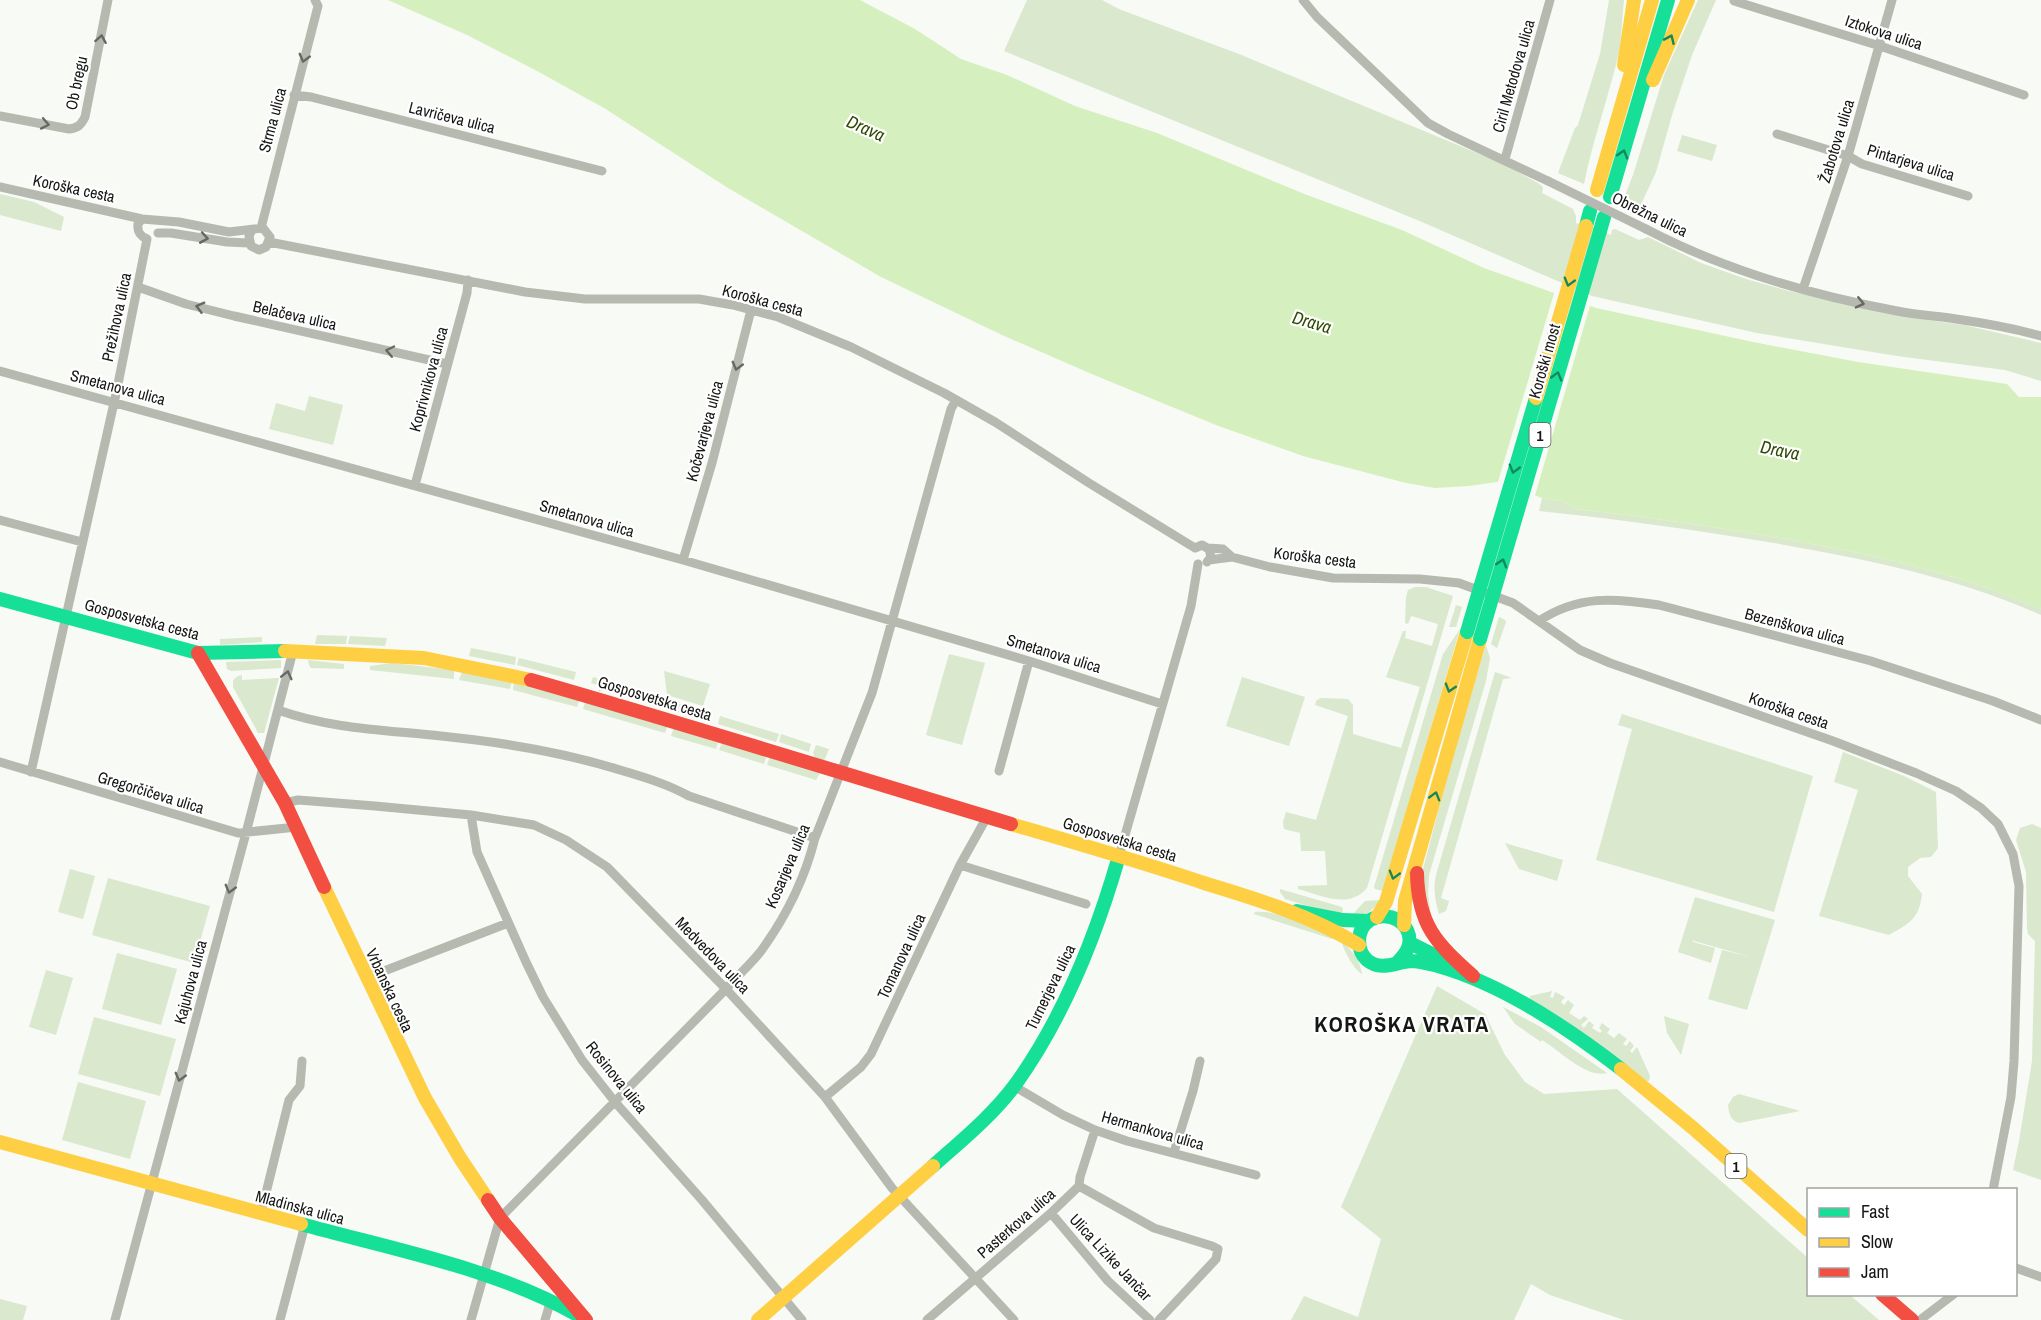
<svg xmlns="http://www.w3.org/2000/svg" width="2041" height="1320" font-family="'Archivo Narrow',sans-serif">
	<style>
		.green { fill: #dae8ce }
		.water { fill: #d5f0be }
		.pier { fill: #f7faf5 }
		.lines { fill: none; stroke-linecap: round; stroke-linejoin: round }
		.street { stroke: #b5b9b0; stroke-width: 9 }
		.fast { stroke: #16e098; stroke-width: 14 }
		.slow { stroke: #ffcf43; stroke-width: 14 }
		.jam { stroke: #f24e42; stroke-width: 14 }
		.street-bridge { stroke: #b5b9b0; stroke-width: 9 }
		.fast-bridge { stroke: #16e098; stroke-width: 14 }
		.slow-bridge { stroke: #ffcf43; stroke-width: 14 }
		.oneway { stroke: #666862 }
		.oneway2 { stroke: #16865d }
		.labels { text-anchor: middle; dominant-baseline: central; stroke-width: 4.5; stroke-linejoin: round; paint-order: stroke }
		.shield { fill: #fff; stroke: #5c5d5b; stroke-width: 1.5 }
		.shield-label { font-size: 15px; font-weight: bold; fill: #161715 }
		.street-label { font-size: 16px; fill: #161715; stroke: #fff }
		.water-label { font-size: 18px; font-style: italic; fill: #2d4b00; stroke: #fff }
		.district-label { font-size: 22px; font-weight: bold; letter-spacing: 1.5px; fill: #161715; stroke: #fff }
	</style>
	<rect width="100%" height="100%" fill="#f7faf5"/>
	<path class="green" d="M1027 0H1102L1119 9 1239 54 1501 163 1538 183 1543 187 1542 193 1573 209 1576 216V223L1611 235 1612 230 1615 229 1639 240 1648 237 1701 263 1746 279 1785 290 1905 317 1964 325 2041 343V381L2005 370 1897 356 1757 333 1592 296 1422 222 1004 51Z
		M1609 0H1624C1622 17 1622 35 1619 52 1609 96 1593 139 1584 184L1558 173 1575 128 1578 125 1600 54Z
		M1698 0H1716L1692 55 1672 115 1656 172 1638 211 1622 203 1633 175 1664 75Z
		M1682 135 1717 145 1712 161 1677 151Z
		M0 194 34 202 64 217 61 231 0 215Z
		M309 396 343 405 333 445 269 429 276 403 305 411Z
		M1542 498 1563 501 1576 509C1650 517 1723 528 1796 541 1880 556 1963 575 2041 609V615C1956 577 1865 559 1774 543 1696 530 1618 519 1539 511Z
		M1426 587 1453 596 1367 888C1348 910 1321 895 1298 889V886L1327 885 1325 851H1301L1300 833 1284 829 1283 822 1286 812 1316 820 1348 716 1315 705 1316 701 1320 698 1348 699 1353 705V734L1401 748 1420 687 1386 677 1403 631H1406L1405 638 1432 646 1438 624 1411 616 1408 624 1405 623 1406 597 1408 590 1415 587Z
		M1456 605 1462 607 1456 627H1449Z
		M1499 617 1505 620 1506 622 1497 648 1491 644Z
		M1460 629 1383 891 1375 889 1374 887 1443 654Z
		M317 635 347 636 346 644H315Z
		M350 636 387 638 385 646 348 644Z
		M262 637V642L220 645V639Z
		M1486 645 1490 658 1486 681 1429 875 1428 894 1431 916 1424 907 1422 873 1457 740Z
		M471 648 516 657 515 665 469 656Z
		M949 654 985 663 962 745 926 735Z
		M519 658 576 672 574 680 517 665Z
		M281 660V668L231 671 227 669 226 662Z
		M308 660 344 664V669L311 668 309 665Z
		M392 663 454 670V679L370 670V666Z
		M664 671 710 684 703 706 667 695Z
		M462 672 512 681 510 689 459 680Z
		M1495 672 1512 678 1503 679 1441 898 1449 901 1446 911 1439 914C1435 900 1433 889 1436 875Z
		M242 675V680L279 678 264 733H258L256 729 233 687V680L238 676Z
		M593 677 618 685 616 689 606 687 604 690 598 692 600 686 591 683Z
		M1242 677 1305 697 1289 746 1226 726Z
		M514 681 580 698 577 707 513 690Z
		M623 686 637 691 635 698 647 702 650 695 658 697 656 705 630 697V694L622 691Z
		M586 700 668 725 665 733 583 709Z
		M666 700 702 710 699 719 665 708Z
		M1622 714 1813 776 1774 912 1596 860 1632 729 1618 725Z
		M720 716 779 734 776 742 718 724Z
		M674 727 708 737 707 739 718 743 716 749 671 736Z
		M781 734 811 744 809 752 779 742Z
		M722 742 767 755 764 764 719 750Z
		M816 745 829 749 824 761 815 758 813 753Z
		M1843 752 1904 776 1936 792 1938 848 1931 857 1920 858 1908 867V876L1922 894C1919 919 1910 923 1889 935L1819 916 1858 790 1834 782Z
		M770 756 821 771 816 780 767 765Z
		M2032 824 2041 828V1180L2013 1170 2019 1141 2032 1061 2035 941 2028 934 2027 928 2026 872 2016 840 2020 828Z
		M1505 843 1563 860 1557 881 1519 869Z
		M70 869 95 876 83 919 58 912Z
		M108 878 210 906 194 963 92 935Z
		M1280 889 1342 907 1343 910 1341 916 1285 899 1280 892Z
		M1695 897 1775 920 1747 1010 1708 999 1722 950 1751 957 1694 941V939L1693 942 1715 948 1711 963 1678 952Z
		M1380 900C1372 912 1364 917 1349 918L1365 901Z
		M1255 912C1282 910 1309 928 1333 937L1332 939 1254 914Z
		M1342 942C1353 951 1360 961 1362 974 1355 971 1343 950 1342 942Z
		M117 953 177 969 161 1025 102 1009Z
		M46 970 73 978 56 1035 29 1027Z
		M1437 986 1485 1014 1505 1055 1525 1082 1544 1094 1617 1089 1808 1258V1294L1850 1295 1879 1320H1624L1550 1295 1531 1284 1514 1320H1291L1304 1296 1358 1317 1381 1239 1341 1207Z
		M1552 991 1550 997 1553 998 1555 992 1565 997 1561 1002 1564 1005 1568 1000 1574 1005 1569 1013 1580 1020 1584 1016 1588 1019 1581 1025 1584 1028 1589 1021 1594 1025 1592 1028 1600 1033 1602 1031 1599 1028 1602 1023 1610 1029 1607 1033 1614 1038 1619 1033 1627 1039 1623 1044 1626 1046 1630 1041 1634 1046 1630 1051 1632 1053 1637 1047 1650 1076 1649 1081H1646L1530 999V996Z
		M1503 1007 1541 1027 1607 1073C1587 1079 1559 1050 1542 1040L1541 1042 1515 1024Z
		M1664 1016 1689 1024 1681 1055 1667 1033Z
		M94 1017 176 1039 160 1096 78 1074Z
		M78 1082 146 1101 130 1159 62 1140Z
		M1739 1094 1800 1111 1739 1123C1730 1120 1729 1114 1728 1105L1733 1097Z
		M0 1299 27 1306 23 1320H0Z"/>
	<path class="water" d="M388 0H860L915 29 961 59 1007 75 1075 106 1157 133 1307 195 1402 230 1484 268 1596 308 1753 342 1858 362 2007 384 2019 397H2041V609C1963 575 1880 556 1796 541 1723 528 1650 517 1576 509L1563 501 1542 498 1497 482 1469 486 1435 488 1406 483 1303 456 1216 425 1094 375 1002 335 881 277 728 188 604 108 537 71 467 35Z"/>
	<path class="pier" d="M1555 290 1591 302 1534 499 1497 485Z"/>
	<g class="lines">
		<path class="street" d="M1303 0 1317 17 1428 123 1448 134 1548 181
			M1734 1 1880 46 2024 95
			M294 95 311 97 602 171
			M0 116 69 129C78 128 81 125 85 117L108 0
			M1777 134 1848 156 1862 164 1968 196
			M1505 159 1550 0
			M0 187 142 219 179 222 229 232 263 228 270 237 266 247 259 250 251 246 249 236 252 230
			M142 219 138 224C137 232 140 236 147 239
			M261 228 318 6 315 0
			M1646 229C1724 270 1811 295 1897 311 1916 315 1936 316 1956 319 1984 323 2013 328 2041 336
			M158 233H171L227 242 249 243
			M269 242 525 292 585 299H699L733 305 778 317 851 347 944 393 995 422 1089 483 1195 548
			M138 287 186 304 234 316 447 364
			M1803 289 1848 156 1892 0
			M0 371 683 560 1029 661 1162 704
			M415 485 467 293 468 280
			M0 520 82 542
			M1195 548 1202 545 1209 549 1211 557 1207 562
			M1208 548 1223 549 1232 557
			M683 560 712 463 751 310
			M1209 560 1232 557 1270 567 1333 578 1420 579 1459 583 1513 603 1580 650 1610 663 1833 741 1916 773 1956 791 1981 808 1998 824 2013 854 2019 886 2014 1061 2011 1097 1993 1190
			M1539 621C1578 595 1614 598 1659 605L1871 661 1993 701 2041 720
			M278 710C331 729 386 730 441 736 501 742 562 752 620 770 644 777 667 784 689 796L815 838
			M0 762 238 833 297 827
			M999 771 1029 661
			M31 772 116 394 147 239
			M285 803 298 800 375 806 471 815 534 825 566 840 607 867 726 989 825 1097 892 1188 1014 1320
			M471 815 477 852 526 962 543 997 582 1060 615 1102 702 1200 802 1320
			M1119 856 1191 606 1198 564
			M960 865 1086 904
			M366 978 508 923
			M1014 1086 1063 1115 1095 1130 1127 1141 1256 1175
			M825 1097 861 1067 871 1054 960 865 988 815
			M1174 1152 1193 1091 1200 1061
			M1079 1186 1154 1228 1212 1246 1218 1249 1216 1259 1159 1320
			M261 1213 289 1100 300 1086 302 1061
			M1051 1213 1108 1281 1150 1320
			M2016 1268 2041 1277
			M115 1320 246 833 293 651
			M280 1320 305 1225
			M471 1320 500 1218 726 989C737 976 751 964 761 951 785 918 805 878 815 838L872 693 951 409 956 400
			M545 1320 551 1300
			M927 1320 1051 1213 1079 1186 1080 1177 1095 1130
			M1920 1320 1954 1294"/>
		<path class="fast" d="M1610 197 1668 0
			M1586 226 1590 211
			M1600 231 1604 217
			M0 599 198 653 285 651
			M1297 911 1343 920 1368 921
			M1410 943 1450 963
			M1396 964C1401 959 1407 953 1409 945 1413 923 1388 909 1370 920 1356 929 1356 950 1367 960 1381 972 1396 962 1411 961 1420 961 1430 964 1438 966 1502 984 1568 1028 1621 1069
			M933 1166C961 1141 992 1116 1015 1085 1064 1017 1096 936 1119 856
			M301 1224C395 1250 495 1268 581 1317"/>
		<path class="slow" d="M1624 65 1634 0
			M1653 80 1688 0
			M1597 190 1652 0
			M285 651 424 658 531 680
			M1011 824C1076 843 1142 862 1207 884 1260 900 1311 916 1359 945
			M324 887 425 1098 460 1158 488 1200
			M1377 917 1386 902 1467 632
			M1404 925 1405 901 1480 639
			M1621 1069 1693 1128 1808 1230
			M0 1142 301 1224
			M758 1320 933 1166"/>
		<path class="jam" d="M198 653 285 803 324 887
			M531 680C692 726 851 776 1011 824
			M1417 873C1418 925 1436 943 1473 976
			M488 1200 500 1218 586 1320
			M1882 1294 1912 1320"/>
		<path class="street-bridge" d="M1548 181 1646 229"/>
		<path class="fast-bridge" d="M1467 632 1536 398
			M1480 639 1600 231"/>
		<path class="slow-bridge" d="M1536 398 1586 226"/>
	</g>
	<defs><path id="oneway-chevron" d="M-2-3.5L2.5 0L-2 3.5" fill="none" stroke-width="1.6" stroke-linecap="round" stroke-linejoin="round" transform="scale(1.5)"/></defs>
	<g class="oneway">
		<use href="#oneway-chevron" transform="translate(101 39) rotate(-80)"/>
		<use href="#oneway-chevron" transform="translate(304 58) rotate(105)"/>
		<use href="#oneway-chevron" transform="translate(45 124) rotate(11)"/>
		<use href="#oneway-chevron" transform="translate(204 238) rotate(10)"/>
		<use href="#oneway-chevron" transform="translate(1860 303) rotate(13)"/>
		<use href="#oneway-chevron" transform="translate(200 307) rotate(-165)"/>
		<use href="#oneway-chevron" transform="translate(390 351) rotate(-168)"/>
		<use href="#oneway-chevron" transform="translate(737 366) rotate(105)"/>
		<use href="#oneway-chevron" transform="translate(287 675) rotate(-76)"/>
		<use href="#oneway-chevron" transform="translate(230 889) rotate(105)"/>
		<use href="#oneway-chevron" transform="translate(180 1077) rotate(105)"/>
	</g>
	<g class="oneway2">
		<use href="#oneway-chevron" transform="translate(1670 39) rotate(-66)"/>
		<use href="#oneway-chevron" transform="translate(1623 154) rotate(-73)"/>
		<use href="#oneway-chevron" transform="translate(1569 282) rotate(106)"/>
		<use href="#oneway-chevron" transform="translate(1557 376) rotate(-74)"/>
		<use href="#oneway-chevron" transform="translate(1514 469) rotate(106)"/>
		<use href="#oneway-chevron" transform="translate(1502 563) rotate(-73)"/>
		<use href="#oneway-chevron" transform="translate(1450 688) rotate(107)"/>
		<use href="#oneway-chevron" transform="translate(1435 796) rotate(-74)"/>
		<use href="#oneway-chevron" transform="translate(1394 875) rotate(106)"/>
	</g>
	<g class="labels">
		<g class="shield">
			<rect x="1529.5" y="423" width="21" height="24" rx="4.5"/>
			<rect x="1725.5" y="1154" width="21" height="24" rx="4.5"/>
		</g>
		<g class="shield-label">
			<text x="1540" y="435">1</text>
			<text x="1736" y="1166">1</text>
		</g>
		<g class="street-label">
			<text transform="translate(1884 32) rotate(18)">Iztokova ulica</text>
			<text transform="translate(1513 76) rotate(-74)">Ciril Metodova ulica</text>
			<text transform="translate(76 83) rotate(-78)">Ob bregu</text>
			<text transform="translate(452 117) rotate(14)">Lavričeva ulica</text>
			<text transform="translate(272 120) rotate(-75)">Strma ulica</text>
			<text transform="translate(1836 141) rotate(-73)">Žabotova ulica</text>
			<text transform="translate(1911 162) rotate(17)">Pintarjeva ulica</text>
			<text transform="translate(74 188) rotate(12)">Koroška cesta</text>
			<text transform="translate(1650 214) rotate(26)">Obrežna ulica</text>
			<text transform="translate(763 300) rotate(15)">Koroška cesta</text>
			<text transform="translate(295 315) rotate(13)">Belačeva ulica</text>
			<text transform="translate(116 317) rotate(-78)">Prežihova ulica</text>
			<text transform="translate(1544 361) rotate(-74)">Koroški most</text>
			<text transform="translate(428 379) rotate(-75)">Koprivnikova ulica</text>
			<text transform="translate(118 387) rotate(15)">Smetanova ulica</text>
			<text transform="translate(704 431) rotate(-75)">Kočevarjeva ulica</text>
			<text transform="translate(587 518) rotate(16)">Smetanova ulica</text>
			<text transform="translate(1315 557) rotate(7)">Koroška cesta</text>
			<text transform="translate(142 619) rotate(15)">Gosposvetska cesta</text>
			<text transform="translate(1795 626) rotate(15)">Bezenškova ulica</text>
			<text transform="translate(1054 653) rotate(17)">Smetanova ulica</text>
			<text transform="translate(655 698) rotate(17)">Gosposvetska cesta</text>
			<text transform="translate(1789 710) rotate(19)">Koroška cesta</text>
			<text transform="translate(151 792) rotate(17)">Gregorčičeva ulica</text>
			<text transform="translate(1120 839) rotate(17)">Gosposvetska cesta</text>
			<text transform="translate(787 866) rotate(-67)">Kosarjeva ulica</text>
			<text transform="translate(713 955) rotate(46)">Medvedova ulica</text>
			<text transform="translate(901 956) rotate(-65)">Tomanova ulica</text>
			<text transform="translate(190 982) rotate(-75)">Kajuhova ulica</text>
			<text transform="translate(1050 987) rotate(-64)">Turnerjeva ulica</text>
			<text transform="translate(390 990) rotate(65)">Vrbanska cesta</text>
			<text transform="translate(617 1077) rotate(51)">Rosinova ulica</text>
			<text transform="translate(1153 1130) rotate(16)">Hermankova ulica</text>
			<text transform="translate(300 1207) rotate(15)">Mladinska ulica</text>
			<text transform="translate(1016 1223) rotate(-41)">Pasterkova ulica</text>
			<text transform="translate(1111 1257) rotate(47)">Ulica Lizike Jančar</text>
		</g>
		<g class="water-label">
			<text transform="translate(866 128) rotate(24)">Drava</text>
			<text transform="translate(1312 322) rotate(16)">Drava</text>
			<text transform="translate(1780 450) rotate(11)">Drava</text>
		</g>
		<g class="district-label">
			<text x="1402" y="1024">KOROŠKA VRATA</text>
		</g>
	</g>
	<rect x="1807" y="1188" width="210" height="108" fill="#ffffff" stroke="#a2a2a1" stroke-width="1.5"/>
	<rect x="1819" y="1208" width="30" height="9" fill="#16e098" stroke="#a2a2a1" stroke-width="1.5"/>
	<text x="1861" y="1218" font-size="18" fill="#161715">Fast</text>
	<rect x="1819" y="1238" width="30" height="9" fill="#ffcf43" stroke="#a2a2a1" stroke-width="1.5"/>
	<text x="1861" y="1248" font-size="18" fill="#161715">Slow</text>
	<rect x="1819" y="1268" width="30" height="9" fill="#f24e42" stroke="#a2a2a1" stroke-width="1.5"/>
	<text x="1861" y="1278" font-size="18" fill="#161715">Jam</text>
</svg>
